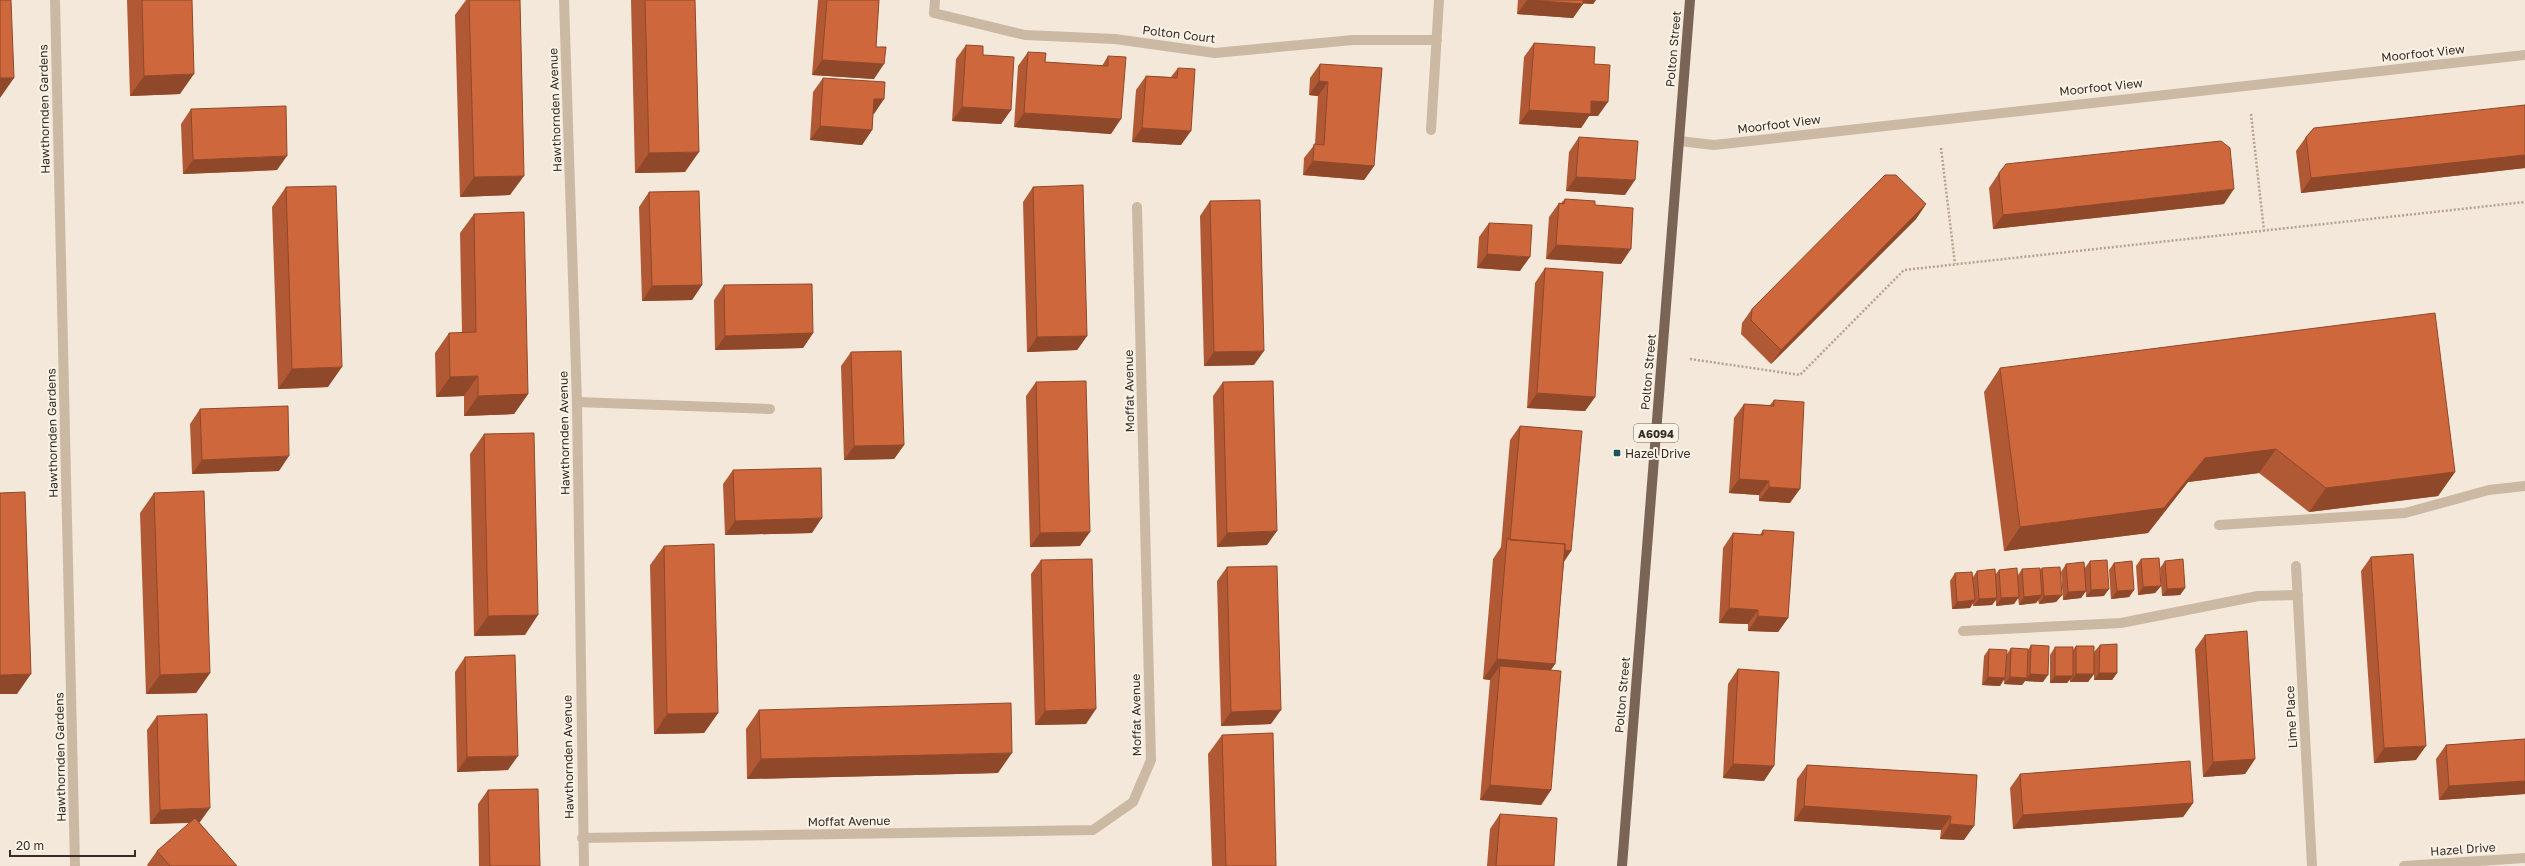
<svg xmlns="http://www.w3.org/2000/svg" width="2525" height="866" font-family="'Golos Text',sans-serif">
	<style>
		.lines { fill: none; stroke-linecap: round; stroke-linejoin: round }
		.path { stroke: #b8a28e; stroke-width: 2.5; stroke-dasharray: 2 2; stroke-linecap: butt }
		.service { stroke: #ccb9a4; stroke-width: 10 }
		.minor { stroke: #ccb9a4; stroke-width: 10 }
		.primary { stroke: #7a6456; stroke-width: 10 }
		.wall { fill: #b15934 }
		.shaded-wall { fill: #90482a }
		.building { fill: #ce673c; stroke: #90482a }
		.poi-dot { fill: #19535b; stroke: #faf2e6; stroke-width: 1.5 }
		.labels { text-anchor: middle; dominant-baseline: central; stroke-width: 4; stroke-linejoin: round; paint-order: stroke }
		.shield { fill: #faf2e6; stroke: #726760; stroke-width: 1 }
		.shield-label { font-size: 11px; font-weight: bold; fill: #372c26 }
		.street-label { font-size: 12px; fill: #372c26; stroke: #faf2e6 }
		.poi-label { font-size: 12px; fill: #372c26; stroke: #faf2e6; text-anchor: start }
	</style>
	<rect width="100%" height="100%" fill="#f3e8d9"/>
	<g class="lines">
		<path class="path" d="M2251 114 2264 231
			M1941 148 1955 264
			M1690 359 1800 375 1904 270 2525 202"/>
		<path class="service" d="M577 402 770 409
			M2219 525 2405 513 2489 490 2525 486
			M1963 631 2121 623 2258 596 2298 595"/>
		<path class="minor" d="M55 0 75 866
			M564 0 577 402 584 866
			M935 0 934 13 1025 35 1115 39 1215 53 1353 40H1437
			M1431 130 1439 0
			M1679 141 1714 145 2525 55
			M2296 566 2312 866
			M582 838 1093 830 1133 802 1151 760 1137 207
			M2404 866 2525 858"/>
		<path class="primary" d="M1622 866 1690 0"/>
	</g>
	<path class="wall" d="M127 0H192L180 94 130 96Z
		M466 0H520L510 195 460 197 455 15Z
		M631 0H695L685 172 635 173Z
		M818 0H879L876 47 874 79 812 75Z
		M1518 0H1596L1593 4 1583 3 1573 18 1517 14Z
		M1534 43 1594 64 1598 116H1589L1581 128 1519 124 1524 57Z
		M966 45 983 55 1011 110 1001 124 952 121 956 59Z
		M1028 52 1045 62 1102 66 1108 56 1111 134 1014 127 1018 66Z
		M1320 64 1374 166 1364 180 1303 175 1304 158 1315 144 1318 96 1309 95 1310 78Z
		M1178 68 1181 145 1132 142 1136 90 1146 76 1171 77Z
		M823 78 884 99 873 114 872 130 862 145 810 140 813 92Z
		M2525 105V168L2301 193 2296 151 2306 137Z
		M191 109 277 170 183 174 181 124Z
		M1579 137 1625 195 1566 191 1569 152Z
		M1999 173 2224 204 1993 229 1989 188Z
		M286 187 328 387 278 389 272 207Z
		M1033 187 1087 336 1077 350 1027 352 1023 202Z
		M649 192 702 285 692 300 642 301 639 207Z
		M1565 199 1595 205 1621 264 1546 259 1549 217 1559 203H1561Z
		M1210 201 1254 365 1204 366 1200 216Z
		M1926 204 1916 219 1771 364 1741 334 1742 323 1752 309Z
		M474 214 528 394 514 414 464 416V396L436 397 435 353 449 333H462L460 233Z
		M1489 223 1520 271 1477 268 1479 237Z
		M1545 268 1595 397 1585 411 1527 408 1535 283Z
		M724 285 813 333 803 348 715 350 714 300Z
		M851 352 904 445 894 459 844 460 841 366Z
		M2000 368 2455 472 2438 496 2309 512 2259 473 2188 482 2148 533 2004 551 1984 392Z
		M1036 382 1080 546 1030 547 1026 396Z
		M1223 382 1267 545 1217 547 1213 396Z
		M1774 400 1790 503 1759 501V495L1729 493 1734 418 1744 404 1770 405Z
		M200 409 279 471 192 474 190 424Z
		M1520 426 1571 551 1564 562 1555 664 1551 670V790L1541 805 1480 800 1490 680 1483 679 1493 559 1501 547 1510 440Z
		M484 434 525 635 474 636 470 454Z
		M733 470 812 533 725 535 723 484Z
		M154 493 210 673 196 693 146 694 140 513Z
		M1763 530 1788 618 1778 632 1748 631V624L1719 623 1723 548 1733 533 1760 535Z
		M664 546 718 713 704 733 654 734 650 565Z
		M2371 557 2416 760 2374 763 2361 571Z
		M2141 559 2161 586 2155 593 2138 595 2136 566Z
		M1041 560 1086 724 1035 725 1031 574Z
		M2090 561 2104 596 2086 597V591L2081 598 2063 600 2061 572 2066 564 2084 569Z
		M2165 561 2185 588 2180 595 2162 596 2160 568Z
		M2114 563 2134 590 2129 597 2111 599 2109 570Z
		M1227 567 1271 724 1221 726 1217 581Z
		M2042 568 2062 595 2056 602 2039 604 2038 600 2036 603 2019 605 2018 597 2014 604 1996 606V600L1992 605 1973 606V602L1970 608 1952 609 1950 581 1955 573 1973 577 1977 571 1995 575 1999 570 2018 575 2022 569 2040 570Z
		M2205 635 2255 759 2245 774 2203 777 2195 649Z
		M2031 645 2043 682 2025 681 2022 685 2004 684V679L2000 686 1982 685 1984 656 1989 649 2007 654 2011 648 2028 650Z
		M2100 645 2117 673 2112 680H2094V652Z
		M2076 646 2094 674 2088 682H2070V679L2067 683H2050V655L2055 647 2073 650Z
		M465 657 508 770 457 772 455 672Z
		M1738 669 1764 781 1723 778 1728 684Z
		M759 710 998 773 747 779 746 729Z
		M157 716 200 822H199L237 866H148L147 865 157 851 190 823 150 824 147 730Z
		M1222 735 1276 866H1212L1208 754Z
		M2525 739V794L2439 800 2436 759 2446 745Z
		M1807 765 1977 775 1964 840 1940 839 1941 830 1794 821 1797 779Z
		M2020 774 2193 803 2183 817 2013 829 2010 788Z
		M488 790 540 866H479L478 804Z
		M1500 814 1554 866H1487L1490 829Z"/>
	<path class="shaded-wall" d="M1527 0 1583 4 1573 18 1517 14Z
		M1576 0H1596L1593 4 1574 3Z
		M822 60 884 64 874 79 812 75Z
		M194 74 180 94 130 96 144 76Z
		M0 78H14L0 98Z
		M1319 81 1328 82 1318 96 1309 95Z
		M874 99H884L874 114 864 113Z
		M1591 101 1608 102 1598 116H1589L1581 128 1519 124 1529 110Z
		M962 107 1011 110 1001 124 952 121Z
		M1024 113 1121 119 1111 134 1014 127Z
		M820 126 872 130 862 145 810 140Z
		M1142 128 1191 131 1181 145 1132 142Z
		M699 152 685 172 635 173 649 153Z
		M2525 155V168L2301 193 2311 178Z
		M287 156 277 170 183 174 193 160Z
		M1313 161 1374 166 1364 180 1303 175Z
		M524 176 510 195 460 197 474 177Z
		M1576 177 1635 180 1625 195 1566 191Z
		M2234 189 2224 204 1993 229 2003 215Z
		M1926 204 1916 219 1771 364 1781 350Z
		M1556 245 1631 249 1621 264 1546 259Z
		M1487 254 1530 257 1520 271 1477 268Z
		M702 285 692 300 642 301 652 286Z
		M813 333 803 348 715 350 725 336Z
		M1087 336 1077 350 1027 352 1037 337Z
		M1264 351 1254 365 1204 366 1214 352Z
		M342 367 328 387 278 389 292 369Z
		M478 376 464 396 436 397 450 377Z
		M1537 393 1595 397 1585 411 1527 408Z
		M528 394 514 414 464 416 478 396Z
		M904 445 894 459 844 460 854 446Z
		M2276 449 2259 473 2188 482 2148 533 2004 551 2020 527 2205 458Z
		M289 456 279 471 192 474 202 460Z
		M2455 472 2438 496 2309 512 2326 488Z
		M1739 479 1769 481 1759 495 1729 493Z
		M1769 487 1800 489 1790 503 1759 501Z
		M822 518 812 533 725 535 735 521Z
		M1277 531 1267 545 1217 547 1227 533Z
		M1090 532 1080 546 1030 547 1040 533Z
		M1510 546 1571 551 1561 565Z
		M2161 586 2155 593 2138 595 2143 587Z
		M2185 588 2180 595 2162 596 2167 589Z
		M2109 589 2104 596 2086 597 2091 590Z
		M2134 590 2129 597 2111 599 2117 591Z
		M2086 591 2081 598 2063 600 2068 592Z
		M2042 595 2036 603 2019 605 2024 597Z
		M2062 595 2056 602 2039 604 2044 596Z
		M2019 597 2014 604 1996 606 2001 598Z
		M1997 598 1992 605 1973 606 1979 599Z
		M1975 600 1970 608 1952 609 1957 602Z
		M1729 608 1758 610 1748 624 1719 623Z
		M538 615 525 635 474 636 488 616Z
		M1758 616 1788 618 1778 632 1748 631Z
		M1497 659 1555 664 1541 684 1500 666 1490 680 1483 679Z
		M210 673 196 693 146 694 160 675Z
		M2099 673H2117L2112 680H2094Z
		M31 674 17 694H0V675Z
		M2030 674 2048 675 2043 682 2025 681Z
		M2076 674H2094L2088 682H2070Z
		M2055 676H2073L2067 683H2050Z
		M1988 677 2005 678 2000 686 1982 685Z
		M2010 677 2027 678 2022 685 2004 684Z
		M1096 709 1086 724 1035 725 1045 711Z
		M1281 710 1271 724 1221 726 1231 712Z
		M718 713 704 733 654 734 667 714Z
		M2426 746 2416 760 2374 763 2384 748Z
		M1012 753 998 773 747 779 761 759Z
		M518 756 508 770 457 772 467 757Z
		M2255 759 2245 774 2203 777 2213 762Z
		M1733 764 1774 766 1764 781 1723 778Z
		M2525 781V794L2439 800 2449 786Z
		M1490 785 1551 790 1541 805 1480 800Z
		M2193 803 2183 817 2013 829 2023 815Z
		M1804 806 1951 816 1941 830 1794 821Z
		M210 808 200 822 150 824 160 810Z
		M1950 824 1974 826 1964 840 1940 839Z"/>
	<path class="building" d="M0 0H11L14 78H0Z
		M142 0H192L194 74 144 76Z
		M469 0H520L524 176 474 177Z
		M645 0H695L699 152 649 153Z
		M827 0H879L876 47H886L884 64 822 60Z
		M1527 0H1583V4Z
		M1534 43 1595 47 1594 64 1610 65 1608 102 1591 101V114L1529 110Z
		M966 45 983 46V55L1014 57 1011 110 962 107Z
		M1028 52 1046 53 1045 62 1108 66V56L1126 57 1121 119 1024 113Z
		M1320 64 1382 68 1374 166 1313 161 1314 144 1324 145 1328 82 1319 81Z
		M1178 68 1195 69 1191 131 1142 128 1146 76 1177 78Z
		M823 78 885 82 884 99H874L872 130 820 126Z
		M2525 105V155L2311 178 2306 137 2314 128Z
		M286 106 287 156 193 160 191 109Z
		M1579 137 1638 141 1635 180 1576 177Z
		M2221 141 2230 148 2234 189 2003 215 1999 173 2006 164Z
		M1885 175H1896L1926 204 1781 350 1751 320 1752 309Z
		M1083 185 1087 336 1037 337 1033 187Z
		M336 186 342 367 292 369 286 187Z
		M699 191 702 285 652 286 649 192Z
		M1565 199 1595 201V205L1633 208 1631 249 1556 245 1559 203 1564 204Z
		M1260 200 1264 351 1214 352 1210 201Z
		M524 212 528 394 478 396V376L450 377 449 333 476 332 474 214Z
		M1489 223 1532 225 1530 257 1487 254Z
		M1545 268 1603 272 1595 397 1537 393Z
		M812 284 813 333 725 336 724 285Z
		M2435 313 2455 472 2326 488 2276 449 2205 458 2164 508 2020 527 2000 368Z
		M901 351 904 445 854 446 851 352Z
		M1086 381 1090 532 1040 533 1036 382Z
		M1273 381 1277 531 1227 533 1223 382Z
		M1774 400 1804 402 1800 489 1769 487V481L1739 479 1744 404 1774 406Z
		M288 406 289 456 202 460 200 409Z
		M1520 426 1582 431 1571 551 1565 550V544L1510 540Z
		M534 433 538 615 488 616 484 434Z
		M821 468 822 518 735 521 733 470Z
		M204 491 210 673 160 675 154 493Z
		M25 492 31 674 0 675V493Z
		M1763 530 1794 532 1788 618 1758 616V610L1729 608 1733 533 1763 535Z
		M1507 539 1565 544 1555 664 1497 659Z
		M714 544 718 713 667 714 664 546Z
		M2413 554 2426 746 2384 748 2371 557Z
		M2159 558 2161 586 2143 587 2141 559Z
		M1092 559 1096 709 1045 711 1041 560Z
		M2183 559 2185 588 2167 589 2165 561Z
		M2107 560 2109 589 2091 590 2090 561Z
		M2132 561 2134 590 2117 591 2114 563Z
		M2084 562 2086 591 2068 592 2066 564Z
		M1277 566 1281 710 1231 712 1227 567Z
		M2060 567 2062 595 2044 596 2042 568Z
		M2017 568 2019 597 2001 598 1999 570Z
		M2040 568 2042 595 2024 597 2022 569Z
		M1995 569 1997 598 1979 599 1977 571Z
		M1972 572 1975 600 1957 602 1955 573Z
		M2247 631 2255 759 2213 762 2205 635Z
		M2117 644V673H2099L2100 645Z
		M2031 645 2049 646 2048 675 2030 674Z
		M2076 646H2094V674H2076Z
		M2055 647H2073V676H2055Z
		M2011 648 2028 649 2027 678 2010 677Z
		M1989 649 2007 650 2005 678 1988 677Z
		M515 655 518 756 467 757 465 657Z
		M1500 666 1561 671 1551 790 1490 785Z
		M1738 669 1779 672 1774 766 1733 764Z
		M1011 703 1012 753 761 759 759 710Z
		M207 714 210 808 160 810 157 716Z
		M1273 733 1276 866H1226L1222 735Z
		M2525 739V781L2449 786 2446 745Z
		M2190 761 2193 803 2023 815 2020 774Z
		M1807 765 1977 775 1974 826 1950 824 1951 816 1804 806Z
		M538 789 540 866H490L488 790Z
		M1500 814 1557 818 1554 866H1496Z
		M195 818 237 866H170L157 851Z"/>
	<rect class="poi-dot" x="1613" y="449" width="8" height="8" rx="2"/>
	<g class="labels">
		<rect class="shield" x="1634" y="424" width="44" height="18" rx="3"/>
		<g class="shield-label">
			<text x="1656" y="433">A6094</text>
		</g>
		<g class="street-label">
			<text transform="translate(1179 34) rotate(7)">Polton Court</text>
			<text transform="translate(1673 49) rotate(-85)">Polton Street</text>
			<text transform="translate(2423 53) rotate(-6)">Moorfoot View</text>
			<text transform="translate(2101 87) rotate(-6)">Moorfoot View</text>
			<text transform="translate(44 109) rotate(-91)">Hawthornden Gardens</text>
			<text transform="translate(555 110) rotate(-92)">Hawthornden Avenue</text>
			<text transform="translate(1779 124) rotate(-7)">Moorfoot View</text>
			<text transform="translate(1648 372) rotate(-85)">Polton Street</text>
			<text transform="translate(1129 391) rotate(-91)">Moffat Avenue</text>
			<text transform="translate(52 433) rotate(-91)">Hawthornden Gardens</text>
			<text transform="translate(564 433) rotate(-91)">Hawthornden Avenue</text>
			<text transform="translate(1622 695) rotate(-85)">Polton Street</text>
			<text transform="translate(1136 715) rotate(-91)">Moffat Avenue</text>
			<text transform="translate(2291 717) rotate(-93)">Lime Place</text>
			<text transform="translate(60 757) rotate(-91)">Hawthornden Gardens</text>
			<text transform="translate(568 757) rotate(-91)">Hawthornden Avenue</text>
			<text transform="translate(849 821) rotate(-1)">Moffat Avenue</text>
			<text transform="translate(2463 849) rotate(-4)">Hazel Drive</text>
		</g>
		<g class="poi-label">
			<text x="1625" y="453">Hazel Drive</text>
		</g>
	</g>
	<path d="M10 850v6h125v-6" fill="none" stroke="#372c26" stroke-width="2"/>
	<text x="16" y="850" font-size="12" fill="#372c26" stroke="#faf2e6" stroke-width="3" paint-order="stroke">20 m</text>
</svg>
